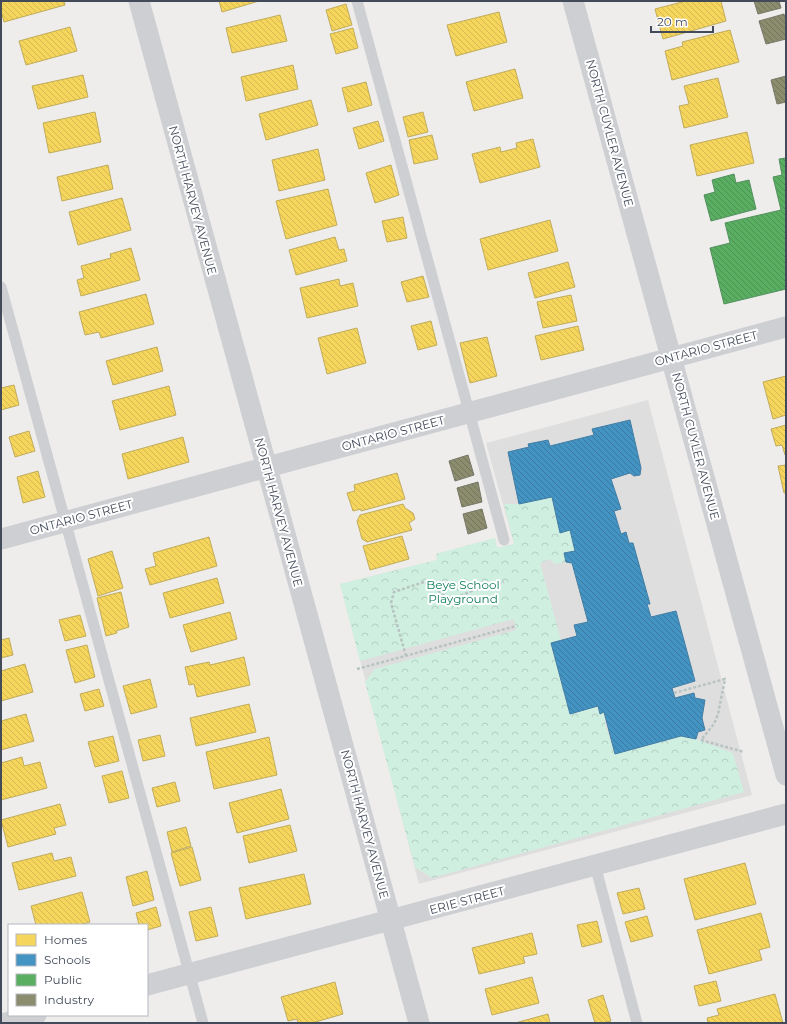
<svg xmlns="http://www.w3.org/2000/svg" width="787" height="1024" font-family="Montserrat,sans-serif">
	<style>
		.education { fill: #dfdede }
		.park { fill: url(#park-crowns) }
		.homes { fill: url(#homes-back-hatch); stroke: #c0ac5b }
		.schools { fill: url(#schools-back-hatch); stroke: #437da4 }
		.public { fill: url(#public-back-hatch); stroke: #53905f }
		.industry { fill: url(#industry-back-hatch); stroke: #767868 }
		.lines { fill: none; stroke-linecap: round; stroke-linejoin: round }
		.path { stroke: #b7c4c2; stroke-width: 2.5; stroke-dasharray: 3 2; stroke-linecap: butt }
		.lane { stroke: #cdcfd2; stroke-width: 11 }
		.street { stroke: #cdcfd2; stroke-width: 21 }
		.labels { text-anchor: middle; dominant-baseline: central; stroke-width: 4; stroke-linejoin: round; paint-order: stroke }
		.street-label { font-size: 12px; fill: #434b5a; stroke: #fff }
		.park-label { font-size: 12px; fill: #127e5a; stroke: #fff }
	</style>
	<defs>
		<pattern id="park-crowns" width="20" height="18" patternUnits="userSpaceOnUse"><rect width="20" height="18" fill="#cfefe0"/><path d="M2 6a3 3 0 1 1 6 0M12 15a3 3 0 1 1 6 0" fill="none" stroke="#b3cec2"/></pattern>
		<pattern id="homes-back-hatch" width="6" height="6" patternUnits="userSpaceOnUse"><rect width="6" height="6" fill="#f6d55c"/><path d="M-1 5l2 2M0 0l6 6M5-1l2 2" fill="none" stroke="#d4b852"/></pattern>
		<pattern id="schools-back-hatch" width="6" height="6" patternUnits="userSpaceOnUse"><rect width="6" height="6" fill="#4393c3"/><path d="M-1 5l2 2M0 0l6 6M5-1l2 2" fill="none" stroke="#3a7aa1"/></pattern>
		<pattern id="public-back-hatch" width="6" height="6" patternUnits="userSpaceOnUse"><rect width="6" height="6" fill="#5aae61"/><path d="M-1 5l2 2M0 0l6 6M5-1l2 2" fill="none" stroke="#4c9053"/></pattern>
		<pattern id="industry-back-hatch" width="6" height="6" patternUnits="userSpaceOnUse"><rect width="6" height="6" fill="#8c8c6e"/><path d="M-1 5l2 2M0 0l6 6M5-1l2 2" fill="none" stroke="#74745d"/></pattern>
	</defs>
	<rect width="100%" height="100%" fill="#eeedec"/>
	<path class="education" d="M648 400 752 795 419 884 340 584 437 560 436 554 495 538 497 548 514 544 486 443Z"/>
	<path class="park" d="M552 497 560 532 570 530 575 551 564 553 566 562 555 564 550 559 540 563 561 640 551 644 570 714 598 706V711L600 714 604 712 606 727 615 754 681 736 696 739 733 753 744 792 432 878 415 867 365 682 375 669 516 630 514 619 360 661 340 584 437 560 436 554 495 538 497 548 514 544 504 504H519Z"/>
	<path class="homes" d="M1 1H64L65 5 4 22 1 11Z
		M219 1H259L222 12Z
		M686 1H721L726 21 663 39 655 9Z
		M346 4 352 25 332 31 326 10Z
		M499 12 507 42 456 56 447 25Z
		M280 15 287 41 232 53 226 28Z
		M70 27 77 51 26 65 19 41Z
		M353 28 358 48 336 54 330 34Z
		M730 30 739 62 672 80 665 51 683 46 682 42Z
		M293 65 298 89 246 101 241 77Z
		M515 69 523 98 474 111 466 82Z
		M83 75 88 97 38 109 32 86Z
		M718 78 728 117 684 128 679 106 689 104 684 86Z
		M366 82 372 105 348 112 342 88Z
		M311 100 318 125 266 140 259 114Z
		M95 112 101 142 49 153 43 123Z
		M423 112 428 132 408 137 403 117Z
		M378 121 384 141 359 149 353 128Z
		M747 132 754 163 697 176 690 145Z
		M432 135 438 159 414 164 409 140Z
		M533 139 540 167 480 183 472 154 500 147 501 152 517 148 516 143Z
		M318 149 325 180 279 191 272 160Z
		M108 165 113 189 62 201 57 177Z
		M391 165 399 195 375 203 366 173Z
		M328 189 337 225 286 239 276 201Z
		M122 198 131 230 78 245 69 212Z
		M403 217 407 238 387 242 382 221Z
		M550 220 558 251 488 270 480 239Z
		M335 237 339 250 344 249 347 261 296 275 289 250Z
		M131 248 140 280 81 296 77 280 84 278 81 266 111 258 110 254Z
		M568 262 575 287 535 298 528 273Z
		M423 276 429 297 407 302 401 282Z
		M339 279 340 286 353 283 358 306 307 318 300 288Z
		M146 294 154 324 101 338 99 332 85 335 79 312Z
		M571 295 577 321 543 328 537 302Z
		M431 321 437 345 418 350 411 326Z
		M578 326 584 350 541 360 535 336Z
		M357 328 366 363 327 374 318 338Z
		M487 337 497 376 470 383 460 343Z
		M157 347 163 371 113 385 106 361Z
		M786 376V415L773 419 763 382Z
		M14 385 19 405 1 410V388Z
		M169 386 176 415 120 430 112 401Z
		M786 425V455H785L782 445 776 446 771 429Z
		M29 431 35 451 15 457 9 437Z
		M183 437 189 462 128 479 122 454Z
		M786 465V493H784L778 466Z
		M38 471 45 497 23 503 17 477Z
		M397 473 405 499 361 511V509L353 511 347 493 355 491 354 485Z
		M403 504 405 508 413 513 415 519 409 523 412 530 367 542 362 539 357 521 360 515Z
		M402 536 409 559 370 570 363 546Z
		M209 537 217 566 150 585 145 569 156 566 153 553Z
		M112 551 123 588 98 596 88 559Z
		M217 578 224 603 170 618 163 593Z
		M121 592 129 627 116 631 117 633 106 636 97 598Z
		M230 612 237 639 191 652 183 625Z
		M80 615 86 636 65 641 59 620Z
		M9 638 13 655 1 658V640Z
		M87 645 95 677 75 683 66 650Z
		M244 657 250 685 197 697 194 684 189 685 185 667 209 662 210 665Z
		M25 664 33 692 1 701V671Z
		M150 679 157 707 131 714 123 686Z
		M99 689 104 706 85 711 80 694Z
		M249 704 256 732 196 746 190 718Z
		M26 714 34 741 1 750V721Z
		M160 735 165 756 143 761 138 740Z
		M113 736 119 761 95 767 88 742Z
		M269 737 277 775 214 789 206 752Z
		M22 757 24 766 40 762 47 788 1 800V763Z
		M122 771 129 798 109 803 102 776Z
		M175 782 180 801 157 807 152 788Z
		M281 789 289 819 237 833 229 803Z
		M60 804 66 825 54 828 56 834 8 847 1 820Z
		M290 825 297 851 249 863 243 836Z
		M186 827 191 846 172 852 167 832Z
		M192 847 201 880 180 886 171 853Z
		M52 853 54 861 71 857 76 876 19 890 12 863Z
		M745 863 756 904 695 920 684 879Z
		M147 871 154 900 133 906 126 877Z
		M304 874 311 904 246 919 239 888Z
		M639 888 645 909 623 914 617 893Z
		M82 892 90 922 79 925H36L31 906Z
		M156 907 161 926 147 930V925H139L136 913Z
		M211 907 218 936 196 941 189 912Z
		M761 913 770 947 759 950 762 960 709 974 697 930Z
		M647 916 653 936 631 942 625 922Z
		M597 921 602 942 582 947 577 925Z
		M532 933 537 954 523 957 525 963 479 974 472 948Z
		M532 977 539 1003 492 1015 485 989Z
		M716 981 721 1001 699 1006 694 986Z
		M335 982 343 1014 312 1023H298L297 1019 288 1021 281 997Z
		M775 994 783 1023H708L707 1018 719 1015 717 1009Z
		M603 995 611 1021 602 1023H595L588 1000Z
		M548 1014 550 1023H515Z"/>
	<path class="schools" d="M630 420 641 468 640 475 634 476 630 473 611 479 621 509 614 511 621 534 626 532 629 543H633L650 604H647L651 617 676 611 695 681 672 688 675 698 694 693 695 698 705 700 702 718 705 730 698 732 696 739 681 736 615 754 604 712 600 714 598 706 570 714 551 643 577 636 574 625 588 622 572 563 566 562 564 553 575 551 570 530 560 533 552 497 519 504 508 452 529 447 528 444 548 440 550 446 594 435 592 429Z"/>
	<path class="public" d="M786 158V289L724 304 710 248 730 243 725 223 781 210 773 177 782 175 779 159Z
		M734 174 736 183 749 180 756 209 711 221 704 195 715 192 712 180Z"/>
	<path class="industry" d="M754 1H779L781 8 758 14Z
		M784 14 786 22V39L766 44 759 21Z
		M786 76V102L777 104 771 80Z
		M468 455 474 475 455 481 449 461Z
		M478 482 482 502 462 507 457 488Z
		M482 509 487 528 468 534 463 514Z"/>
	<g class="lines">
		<path class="path" d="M406 656 391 603 394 592 424 582 436 588 445 597H458L474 590 504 582
			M357 669 516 626
			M674 693 725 679 718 714 714 724 701 740 744 752"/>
		<path class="lane" d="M357 1 504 540
			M1 287 203 1023
			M595 865 637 1023"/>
		<path class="street" d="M139 1 419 1023
			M573 1 786 775
			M1 539 786 327
			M147 985 786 814
			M6 1023 36 1015"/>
	</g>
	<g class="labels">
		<g class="street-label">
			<text transform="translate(610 133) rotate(75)">NORTH CUYLER AVENUE</text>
			<text transform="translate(193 200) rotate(75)">NORTH HARVEY AVENUE</text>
			<text transform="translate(706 348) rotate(-15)">ONTARIO STREET</text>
			<text transform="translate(393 433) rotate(-15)">ONTARIO STREET</text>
			<text transform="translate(696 446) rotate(75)">NORTH CUYLER AVENUE</text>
			<text transform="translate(279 512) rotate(75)">NORTH HARVEY AVENUE</text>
			<text transform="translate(81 517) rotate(-15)">ONTARIO STREET</text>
			<text transform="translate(365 824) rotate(75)">NORTH HARVEY AVENUE</text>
			<text transform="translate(467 900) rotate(-15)">ERIE STREET</text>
		</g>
		<g class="park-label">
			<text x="463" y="584">Beye School<tspan x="463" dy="14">Playground</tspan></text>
		</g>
	</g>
	<rect width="787" height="1024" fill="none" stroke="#434b5a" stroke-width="4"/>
	<rect x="8" y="924" width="140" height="92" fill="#ffffff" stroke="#b4b7bd"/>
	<rect x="16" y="934" width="20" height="12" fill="#f6d55c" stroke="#b4b7bd"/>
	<text x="44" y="944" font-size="12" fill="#434b5a">Homes</text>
	<rect x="16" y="954" width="20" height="12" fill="#4393c3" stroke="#b4b7bd"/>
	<text x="44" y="964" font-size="12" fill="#434b5a">Schools</text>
	<rect x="16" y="974" width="20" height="12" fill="#5aae61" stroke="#b4b7bd"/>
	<text x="44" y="984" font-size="12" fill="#434b5a">Public</text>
	<rect x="16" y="994" width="20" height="12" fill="#8c8c6e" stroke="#b4b7bd"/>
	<text x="44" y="1004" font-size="12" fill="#434b5a">Industry</text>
	<path d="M651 26v6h62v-6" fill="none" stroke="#434b5a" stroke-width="2"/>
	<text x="657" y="26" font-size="12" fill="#434b5a" stroke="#ffffff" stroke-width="3" paint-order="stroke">20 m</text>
</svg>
